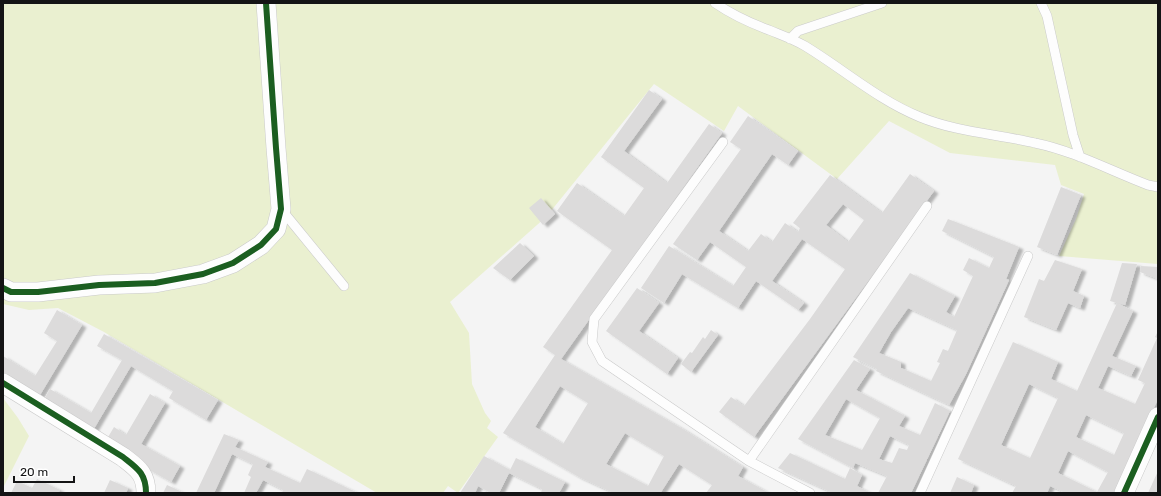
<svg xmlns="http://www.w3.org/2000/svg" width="1161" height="496" font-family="Rubik,sans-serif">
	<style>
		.green { fill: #eaf0d0 }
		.building { fill: #dcdbdb; fill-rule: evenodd; filter: url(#shadow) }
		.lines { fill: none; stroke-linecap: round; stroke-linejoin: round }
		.service-casing { stroke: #cacaca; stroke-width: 10 }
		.minor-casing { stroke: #cacaca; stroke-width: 20 }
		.service { stroke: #fdfdfd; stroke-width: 9 }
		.minor { stroke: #fdfdfd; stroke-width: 19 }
		.cycleway-casing { stroke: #fff; stroke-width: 8 }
		.cycleway { stroke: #1b5e20; stroke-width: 6 }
	</style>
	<defs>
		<filter id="shadow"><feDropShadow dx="4.5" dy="2.5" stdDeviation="1" flood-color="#0004"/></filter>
	</defs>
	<rect width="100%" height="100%" fill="#f4f4f4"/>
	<path class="green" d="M3 3H1158V264L1059 256 1076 219 1084 194 1061 185 1055 165 950 153 889 121 837 179 738 106 724 131 654 84 546 217 450 302 469 333 472 384 485 413 491 421 487 428 498 437 458 493 448 486 443 493H377L104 332 58 308 29 310 3 304Z
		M3 398 18 418 29 436 3 488Z"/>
	<path class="building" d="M649 90 662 99 624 151 667 183 709 124 722 133 561 359 681 428 743 467 738 476 769 493H706L712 485 679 464 661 492 662 493H614L579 477 503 433 555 355 543 347 612 250 557 211 577 183 624 216 644 188 601 157ZM560 386 588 403 563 444 535 427ZM625 433 664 456 648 486 606 464Z
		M748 116 798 151 788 165 772 154 719 231 748 251 761 234 772 242 785 223 798 232 800 228 793 223 830 175 882 213 910 174 934 191 754 437 719 412 731 397 744 406 810 319 845 269 802 239 772 281 804 303 798 310 756 281 738 308 682 274 664 303 641 288 669 246 733 286 746 267 710 242 697 260 673 244 741 149 730 142ZM843 204 864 220 848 242 826 225Z
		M1061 187 1081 195 1057 255 1037 247Z
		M541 198 555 214 543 225 529 208Z
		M948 219 1019 247 1006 279 1009 280 966 374 949 405 876 371 877 369 853 357 910 273 955 296 946 312 954 317 973 276 963 270 969 258 989 268 994 257 942 231ZM908 308 957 330 948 351 943 349 937 362 940 363 931 381 901 368V362L879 353 891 332Z
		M520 243 534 256 510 280 493 268Z
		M1055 260 1082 269 1073 291 1084 296 1080 308 1068 303 1056 330 1024 317 1039 279 1044 281Z
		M1122 263 1137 264 1125 305 1110 301Z
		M1141 266 1158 267V279L1140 272Z
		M637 288 659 303 639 331 678 358 667 374 606 331Z
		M1117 303 1133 311 1112 356 1136 366 1131 376 1108 366 1098 388 1135 404 1145 383 1138 380 1157 338 1155 337 1158 331V399L1114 493H1066L1050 486 1047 493H1012L1016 486 958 459 1013 342 1058 362 1051 379 1077 391ZM1029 384 1058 398 1030 458 1001 445ZM1086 415 1124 433 1114 455 1076 437ZM1068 451 1108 472 1097 492 1058 473Z
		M57 310 82 325 37 400 3 380V356L35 376 57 341 44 333Z
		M711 330 718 335 691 372 681 364 690 352 692 353 703 337 705 339Z
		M104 334 218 400 206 420 169 398 173 391 131 366 92 432 42 403 50 389 91 413 122 360 97 346Z
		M854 360 870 369 856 390 905 416 899 426 920 435 935 403 950 411 911 493H878L887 476 855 463 853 468 798 439ZM846 399 880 418 862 450 825 435ZM890 436 909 445 907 450 899 448 892 463 879 459Z
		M150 394 165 403 141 444 180 466 171 482 104 444 114 427 126 435Z
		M224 434 239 440 235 447 268 462 265 467 300 483 307 469 358 493H282L283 490 263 480 256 493H244L251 477 248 475 253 464 232 454 214 493H196Z
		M790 453 845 479 850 468 862 475 857 486 871 493H833L778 468Z
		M484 456 510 470 516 458 565 482 559 493H541L542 489 509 473 499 493H491L478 486 475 493H460Z
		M1158 471V493H1148Z
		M957 477 974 485 971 493H950Z
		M37 479 60 490 58 493H11L17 481 32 488Z
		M110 480 128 488 126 493H104Z
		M167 485 184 493H163Z"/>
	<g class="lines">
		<defs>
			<path id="service" d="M715 3C731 14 750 23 769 30 781 35 793 39 805 46 843 69 878 100 920 117 956 132 997 134 1035 143 1074 151 1111 171 1148 185L1158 187
				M1041 3 1047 16 1073 135 1080 157
				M790 39 798 31 882 3
				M723 142 594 319 592 342 602 361 749 461 810 493
				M281 209 344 286
				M749 461 927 206
				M920 493 1028 256"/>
			<path id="minor" d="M3 288 11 292H38L99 285 155 283 203 274 233 263 261 245 276 229 281 209 276 148 266 3
				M3 383 123 457C137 468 146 473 146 493
				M1124 493 1158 417"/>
		</defs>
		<use href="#service" class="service-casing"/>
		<use href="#minor" class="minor-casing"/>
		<use href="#service" class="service"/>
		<use href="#minor" class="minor"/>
		<defs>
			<path id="cycleway" d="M3 288 11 292H38L99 285 155 283 203 274 233 263 261 245 276 229 281 209 276 148 266 3
				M3 383 123 457C137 468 146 473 146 493
				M1124 493 1158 417"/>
		</defs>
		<use href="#cycleway" class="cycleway-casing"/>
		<use href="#cycleway" class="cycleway"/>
	</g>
	<rect width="1161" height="496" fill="none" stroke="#141415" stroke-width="8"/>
	<path d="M14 476v6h60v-6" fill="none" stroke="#141415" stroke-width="2"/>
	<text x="20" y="476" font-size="12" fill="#141415" stroke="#ffffff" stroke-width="3" paint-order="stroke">20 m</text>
</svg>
